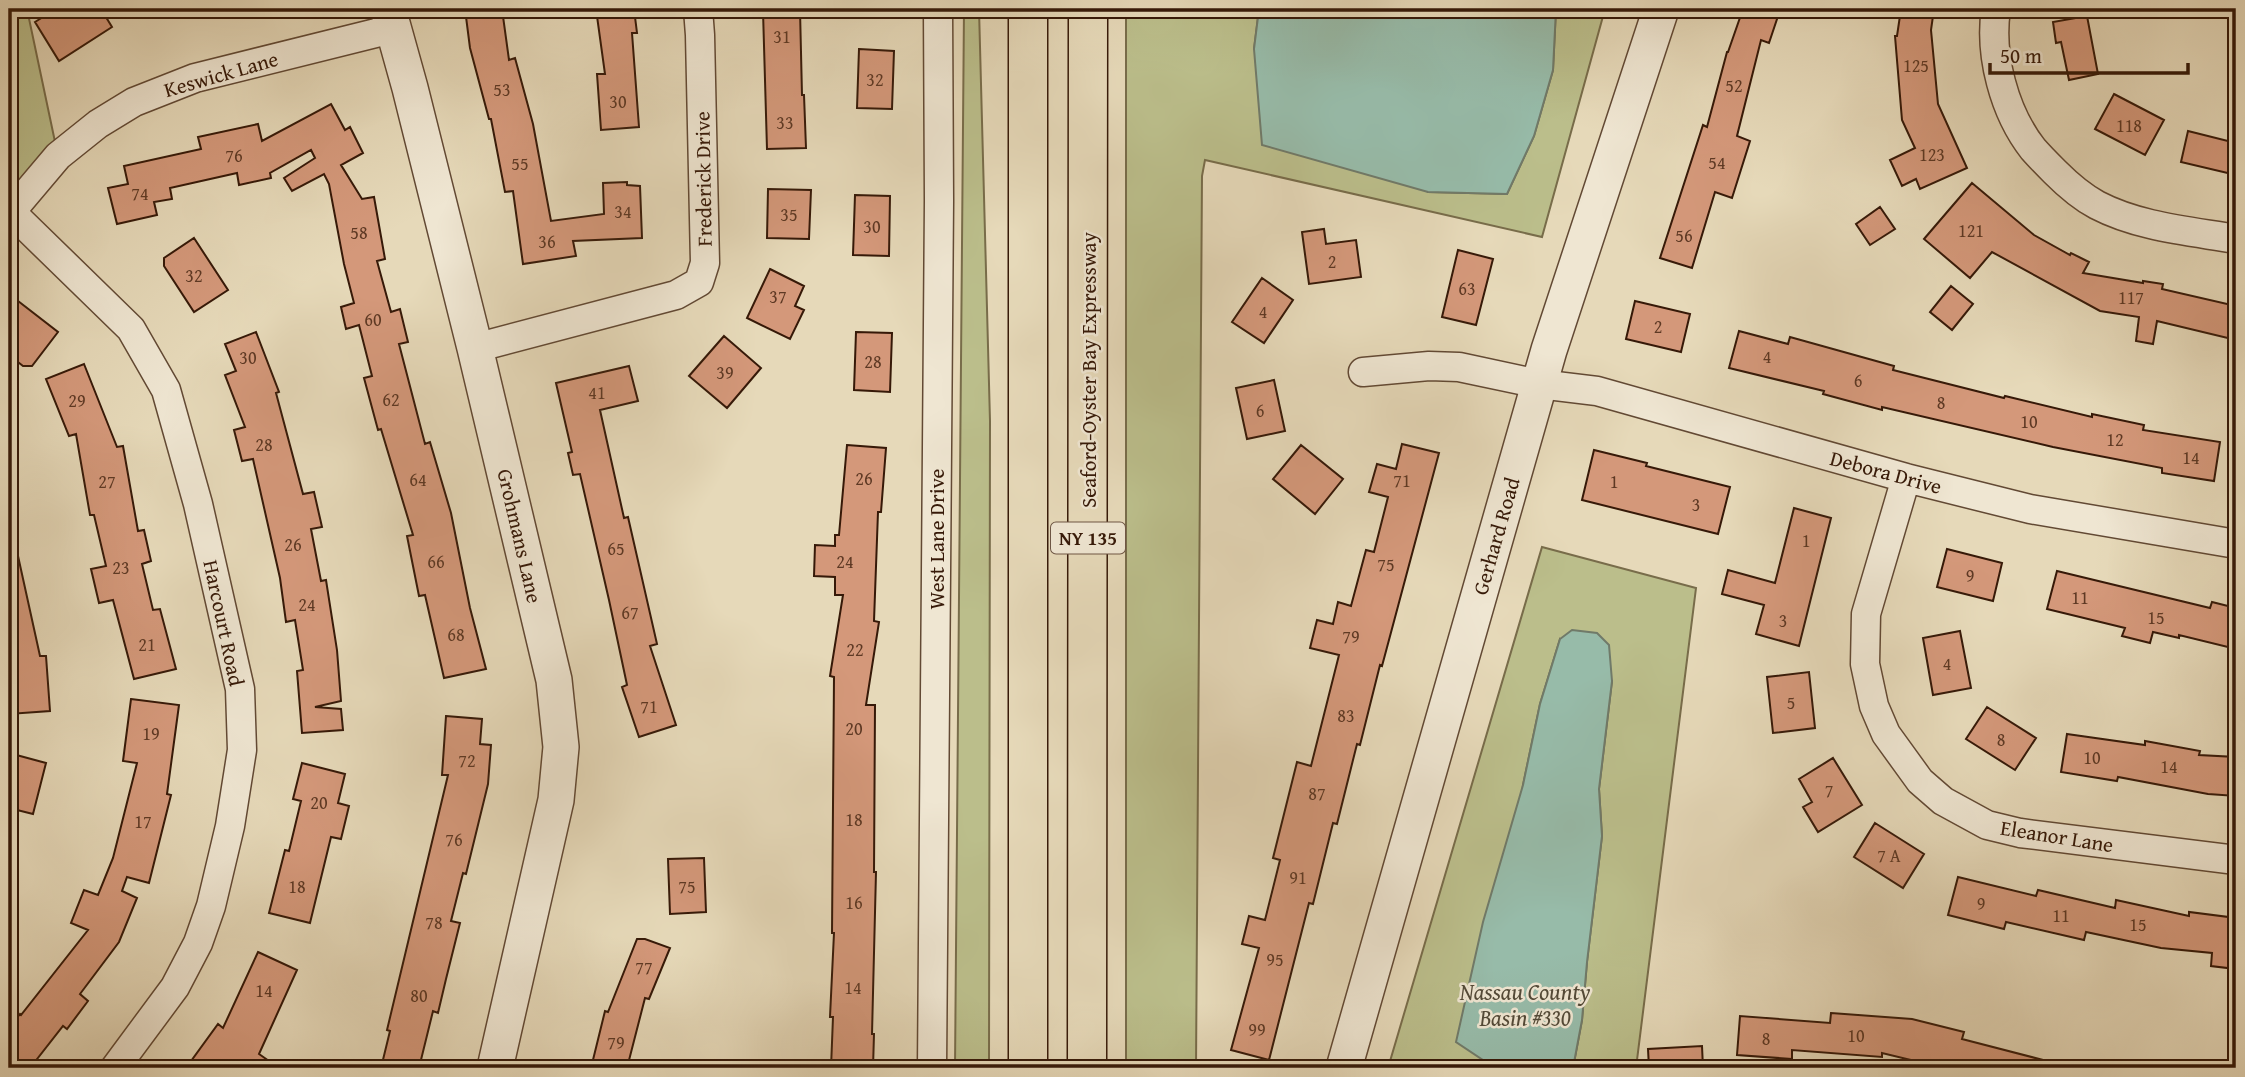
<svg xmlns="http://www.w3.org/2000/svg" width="2245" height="1077" font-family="'Gentium Book Plus',serif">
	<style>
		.green { fill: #bbbe8b; stroke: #786c4a; stroke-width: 2 }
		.water { fill: #97bba9; stroke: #707a69; stroke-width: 2 }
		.building { fill: #d4987a; stroke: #361908; stroke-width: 2 }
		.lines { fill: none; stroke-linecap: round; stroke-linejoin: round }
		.minor-casing { stroke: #624934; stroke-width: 31 }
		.tertiary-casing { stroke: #624934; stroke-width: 38 }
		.motorway-casing { stroke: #361908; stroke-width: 41 }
		.minor { stroke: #efe6d2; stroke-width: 28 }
		.tertiary { stroke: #efe6d2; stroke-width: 35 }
		.motorway { stroke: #e6d9b9; stroke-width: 38 }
		.labels { text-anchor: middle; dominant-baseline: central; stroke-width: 5; stroke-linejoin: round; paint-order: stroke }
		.number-label { font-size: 18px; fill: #5e3924 }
		.shield { fill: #efe6d2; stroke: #6e5645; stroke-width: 2 }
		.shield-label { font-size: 19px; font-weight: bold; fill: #361908 }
		.street-label { font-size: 21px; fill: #361908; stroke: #efe6d2 }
		.water-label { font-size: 23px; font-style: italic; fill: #534a38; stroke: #efe6d2 }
	</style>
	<rect width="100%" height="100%" fill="#e6d9b9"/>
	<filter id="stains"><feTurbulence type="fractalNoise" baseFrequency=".00286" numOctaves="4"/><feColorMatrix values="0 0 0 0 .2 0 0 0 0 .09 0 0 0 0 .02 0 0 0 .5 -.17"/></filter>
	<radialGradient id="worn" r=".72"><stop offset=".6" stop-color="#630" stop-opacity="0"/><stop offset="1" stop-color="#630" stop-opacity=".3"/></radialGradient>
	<path class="green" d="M9 9H27L58 156 9 215Z
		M964 9H979L990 421 989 1068H955Z
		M1126 9H1259L1254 49 1428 192 1507 194 1534 136 1553 70 1556 9H1605L1542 237 1205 160 1202 176 1196 1068H1126Z
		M1542 547 1696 588 1636 1068H1573L1582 1020 1587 962 1602 836 1599 789 1612 681 1560 639 1540 704 1523 785 1492 1066 1501 1068H1388Z"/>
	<path class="water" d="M1259 9H1556L1553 70 1534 136 1507 194 1428 192 1262 145 1254 49Z
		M1572 630 1597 633 1609 645 1612 681 1599 789 1602 836 1587 962 1582 1020 1573 1068H1501L1492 1066 1456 1042 1483 922 1523 785 1540 704 1560 639Z"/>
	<path class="building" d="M56 9H101L112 27 59 61 35 22Z
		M465 9H502L509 60 515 58 533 124 551 221 604 214 603 183 627 182V185L640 186 642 238 573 241 576 256 523 264 513 191 505 192 491 119H489L470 48Z
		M596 9H634L637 33H632L639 127 601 130 597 74H605Z
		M1743 9H1775L1773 14 1778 16 1769 43 1761 40 1737 136 1750 141 1732 198 1715 192 1692 268 1660 258 1703 125 1707 127 1727 52H1728Z
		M1901 9H1934L1931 30 1938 104 1967 168 1920 189 1916 179 1902 186 1890 160 1915 148 1902 120 1895 36H1897Z
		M800 10 802 95H804L806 148 767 149 763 11Z
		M2087 16 2098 74 2069 80 2061 42 2056 43 2053 22Z
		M859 49 894 51 892 109 857 108Z
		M2114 94 2164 120 2145 155 2095 129Z
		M331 104 345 130 350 127 363 153 341 165 362 199 374 197 385 259 377 261 391 312 400 309 408 342 399 344 425 444 430 442 451 513 470 608 486 669 444 678 425 595 419 596 407 536 413 535 381 429 378 430 364 378 372 376 359 325 346 329 341 307 354 303 344 264 329 184 324 174 292 191 284 178 315 158 311 150 270 173 271 178 239 185 237 173 170 188 172 199 154 202 157 215 117 224 108 188 128 184 124 166 201 149 198 137 258 124 262 141Z
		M2188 131 2236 143V175L2181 162Z
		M1972 183 2034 235 2070 255 2071 253 2089 262 2083 273 2143 283V281L2163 284 2162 289 2236 306V340L2157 321 2153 344 2136 341 2139 317 2100 311 1992 252 1970 278 1924 239Z
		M768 189 811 190 809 239 767 238Z
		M855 195 890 196 889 256 853 255Z
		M1880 207 1895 229 1870 245 1856 224Z
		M1324 229 1326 244 1356 240 1361 277 1309 284 1302 232Z
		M194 238 228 290 194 312 164 266V258Z
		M1458 250 1493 259 1476 325 1442 317Z
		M770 269 804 286 795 306 804 310 790 339 747 318Z
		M1262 278 1293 300 1264 343 1232 322Z
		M1951 286 1973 304 1952 330 1930 312Z
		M9 294 58 332 32 366H23L9 355Z
		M1635 301 1690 314 1681 352 1626 339Z
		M1739 331 1788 344 1790 337 1894 366 1893 370 2004 398 2005 396 2092 417V414L2144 425 2143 430 2220 442 2214 481 2162 473V468L2053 447 1882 407V410L1823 394 1824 391 1729 368Z
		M256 332 279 392 276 393 303 494 314 492 322 527 311 529 321 581 326 580 337 650 341 701 315 707 341 709 343 730 302 733 297 671 303 670 295 620 286 622 280 578 253 459 242 461 234 430 245 427 225 375 236 371 225 344Z
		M856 332 892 333 890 392 854 390Z
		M724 336 761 368 727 408 689 376Z
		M84 364 117 447 123 446 138 531 144 530 151 561 142 564 153 610 160 609 176 669 134 679 113 600 99 603 91 569 106 566 94 515H90L76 434 69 436 46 379Z
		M629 366 638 401 600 410 624 518 628 517 657 644 650 646 676 725 639 737 622 687 627 685 609 600 580 474 573 475 568 453 572 452 556 383Z
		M1274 380 1285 431 1247 439 1236 388Z
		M1402 444 1439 453 1382 666 1380 665 1360 745 1357 744 1337 824 1333 823 1313 904 1309 903 1269 1060 1231 1050 1259 948 1242 944 1249 916 1265 920 1280 860 1273 858 1297 762 1311 766 1339 655 1310 648 1317 620 1333 624 1338 602 1351 606 1366 550 1374 552 1388 497 1369 492 1377 464 1396 469Z
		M847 445 886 448 881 512H878L874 621 879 622 866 705H875L874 872H876L872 1034H874L873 1068H831L833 1017H830L834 933H832L834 677 830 676 843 595H835V577L814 576 815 545 835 546V535H839Z
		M1301 445 1343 479 1315 514 1273 479Z
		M1594 450 1647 463 1646 466 1730 487 1718 534 1582 500Z
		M1794 508 1831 518 1799 646 1756 634 1764 605 1722 594 1728 570 1775 583Z
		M1947 549 2002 563 1993 601 1937 587Z
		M18 556 40 656H46L50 711 9 714V557Z
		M2057 571 2210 608 2212 602 2236 608V649L2179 635V638L2153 632 2150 643 2122 636 2125 628 2047 609Z
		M1960 631 1971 688 1933 695 1923 638Z
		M1809 672 1815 728 1773 733 1767 677Z
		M131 699 179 705 167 794 171 795 149 883 127 877 122 891 137 898 119 942 80 994 88 1001 67 1029 63 1026 30 1068H9V1028L20 1014 21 1015 88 930 71 923 84 890 98 895 113 858 137 763 123 761Z
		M1987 707 2036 738 2015 770 1966 739Z
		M446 716 482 719 480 744 491 745 488 784 466 874 463 873 451 921 460 923 446 979 438 1013 433 1011 419 1068H381L390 1031 387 1030 448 775H442Z
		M2067 734 2145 745V741L2200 751 2199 755 2236 757V796L2208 794 2118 777 2117 781 2061 772Z
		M9 753 46 763 33 814 9 808Z
		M1833 758 1862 805 1818 832 1803 807 1812 802 1799 779Z
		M302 763 345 774 338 803 349 806 341 839 331 837 310 923 269 913 285 850 289 851 301 801 293 799Z
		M1875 823 1924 854 1903 888 1854 857Z
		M704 858 706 912 670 914 668 859Z
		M1958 877 2036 896 2038 890 2115 908 2116 900 2189 916V912L2236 918V969L2211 966 2212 953 2161 948 2086 932 2084 940 2006 922 2004 929 1948 915Z
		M637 939H645L670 948 649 999 645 998 627 1068H610L592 1064 605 1011 608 1012Z
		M258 952 297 970 259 1054 279 1068H186L218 1024 223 1028Z
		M1831 1013 1912 1019 1964 1032 1962 1039 2047 1061 2046 1068H1944L1882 1053V1057L1792 1050V1059L1737 1055 1740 1016 1830 1023Z
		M1702 1046 1703 1068H1649L1648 1049Z"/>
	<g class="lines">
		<defs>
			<path id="minor" d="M1996 9C1989 55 2004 112 2033 149 2040 157 2048 165 2055 172 2067 184 2082 197 2097 205 2139 227 2190 231 2236 239
				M11 212 131 329 166 390 198 504 240 689 242 750 230 826 211 906 198 943 175 987 115 1068
				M9 214 58 156 98 124 134 102 195 78 392 29
				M475 348 676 295 699 282 705 263 700 35 698 9
				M1363 372 1429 366 1459 367 1539 384 1597 391 1906 478 2030 509 2236 544
				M1906 478 1866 614 1865 664 1874 706 1886 734 1920 781 1943 801 1987 825 2020 833 2236 860
				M932 1068 939 201 938 9"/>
			<path id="tertiary" d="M388 9 410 88 475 348 554 680 561 747 556 800 495 1068
				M1344 1068 1549 350 1661 9"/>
			<path id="motorway" d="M1028 9V1068
				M1087 1068 1088 9"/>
		</defs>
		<use href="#minor" class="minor-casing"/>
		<use href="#tertiary" class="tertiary-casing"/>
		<use href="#motorway" class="motorway-casing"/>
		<use href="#minor" class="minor"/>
		<use href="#tertiary" class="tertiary"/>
		<use href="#motorway" class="motorway"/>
	</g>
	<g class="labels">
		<g class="number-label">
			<text x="782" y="36">31</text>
			<text x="1916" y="65">125</text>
			<text x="875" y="79">32</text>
			<text x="1734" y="85">52</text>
			<text x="502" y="89">53</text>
			<text x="618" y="101">30</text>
			<text x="785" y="122">33</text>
			<text x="2129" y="125">118</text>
			<text x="1932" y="154">123</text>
			<text x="234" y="155">76</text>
			<text x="1717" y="162">54</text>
			<text x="520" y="163">55</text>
			<text x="140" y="193">74</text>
			<text x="623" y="211">34</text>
			<text x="789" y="214">35</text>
			<text x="872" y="226">30</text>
			<text x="1971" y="230">121</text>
			<text x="359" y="232">58</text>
			<text x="1684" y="235">56</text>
			<text x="547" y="241">36</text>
			<text x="1332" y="261">2</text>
			<text x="194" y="275">32</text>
			<text x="1467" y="288">63</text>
			<text x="778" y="296">37</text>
			<text x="2131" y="297">117</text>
			<text x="1263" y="311">4</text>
			<text x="373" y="319">60</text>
			<text x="1658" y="326">2</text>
			<text x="1767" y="356">4</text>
			<text x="248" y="357">30</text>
			<text x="873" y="361">28</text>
			<text x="725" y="372">39</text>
			<text x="1858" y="380">6</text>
			<text x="597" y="392">41</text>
			<text x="391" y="399">62</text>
			<text x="77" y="400">29</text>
			<text x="1941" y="402">8</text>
			<text x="1260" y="410">6</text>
			<text x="2029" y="421">10</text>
			<text x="2115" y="439">12</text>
			<text x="264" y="444">28</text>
			<text x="2191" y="457">14</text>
			<text x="864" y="478">26</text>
			<text x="418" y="479">64</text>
			<text x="1402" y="480">71</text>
			<text x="107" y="481">27</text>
			<text x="1614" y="481">1</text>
			<text x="1696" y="504">3</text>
			<text x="1806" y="540">1</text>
			<text x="293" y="544">26</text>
			<text x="616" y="548">65</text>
			<text x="436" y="561">66</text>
			<text x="845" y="561">24</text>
			<text x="1386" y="564">75</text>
			<text x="121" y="567">23</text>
			<text x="1970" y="575">9</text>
			<text x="2080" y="597">11</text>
			<text x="307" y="604">24</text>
			<text x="630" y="612">67</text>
			<text x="2156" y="617">15</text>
			<text x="1783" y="620">3</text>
			<text x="456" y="634">68</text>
			<text x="1351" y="636">79</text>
			<text x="147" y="644">21</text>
			<text x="855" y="649">22</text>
			<text x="1947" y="663">4</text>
			<text x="1791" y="702">5</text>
			<text x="649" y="706">71</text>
			<text x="1346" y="715">83</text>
			<text x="854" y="728">20</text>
			<text x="151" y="733">19</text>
			<text x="2001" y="739">8</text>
			<text x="2092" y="757">10</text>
			<text x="467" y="760">72</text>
			<text x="2169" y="766">14</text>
			<text x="1829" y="790">7</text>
			<text x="1317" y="793">87</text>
			<text x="319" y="802">20</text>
			<text x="854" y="819">18</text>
			<text x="143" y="821">17</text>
			<text x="454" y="839">76</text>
			<text x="1889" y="855">7 A</text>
			<text x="1298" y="877">91</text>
			<text x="297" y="886">18</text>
			<text x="687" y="886">75</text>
			<text x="854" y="902">16</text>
			<text x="1981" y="903">9</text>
			<text x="2061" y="915">11</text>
			<text x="434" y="922">78</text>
			<text x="2138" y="924">15</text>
			<text x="1275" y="959">95</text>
			<text x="644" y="967">77</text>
			<text x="853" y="987">14</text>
			<text x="264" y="990">14</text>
			<text x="419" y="995">80</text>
			<text x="1257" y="1029">99</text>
			<text x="1856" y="1035">10</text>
			<text x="1766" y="1038">8</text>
			<text x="616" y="1042">79</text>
		</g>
		<rect class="shield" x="1051" y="522.5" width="74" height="31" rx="5"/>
		<g class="shield-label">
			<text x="1088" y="538">NY 135</text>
		</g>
		<g class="street-label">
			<text transform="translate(221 74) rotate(-16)">Keswick Lane</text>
			<text transform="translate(703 179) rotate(-91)">Frederick Drive</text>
			<text transform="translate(1088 370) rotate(-90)">Seaford-Oyster Bay Expressway</text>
			<text transform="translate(1886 472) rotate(15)">Debora Drive</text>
			<text transform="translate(520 536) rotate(77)">Grohmans Lane</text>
			<text transform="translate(1496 536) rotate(-74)">Gerhard Road</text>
			<text transform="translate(936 539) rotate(-90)">West Lane Drive</text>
			<text transform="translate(224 623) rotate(78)">Harcourt Road</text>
			<text transform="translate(2057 836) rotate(9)">Eleanor Lane</text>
		</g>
		<g class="water-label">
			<text x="1525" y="991">Nassau County<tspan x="1525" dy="26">Basin #330</tspan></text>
		</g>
	</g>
	<rect width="2245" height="1077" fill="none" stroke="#e6d9b9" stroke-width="35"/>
	<rect x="10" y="10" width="2224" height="1056" fill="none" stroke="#361908" stroke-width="3.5"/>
	<rect x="18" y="18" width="2210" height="1042" fill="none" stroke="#361908" stroke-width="2"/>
	<path d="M1990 63v10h198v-10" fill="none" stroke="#361908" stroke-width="3.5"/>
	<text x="2000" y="63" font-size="21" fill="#361908" stroke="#efe6d2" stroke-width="5" paint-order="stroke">50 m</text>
	<rect width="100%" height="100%" filter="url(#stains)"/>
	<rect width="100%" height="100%" fill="url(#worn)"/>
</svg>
